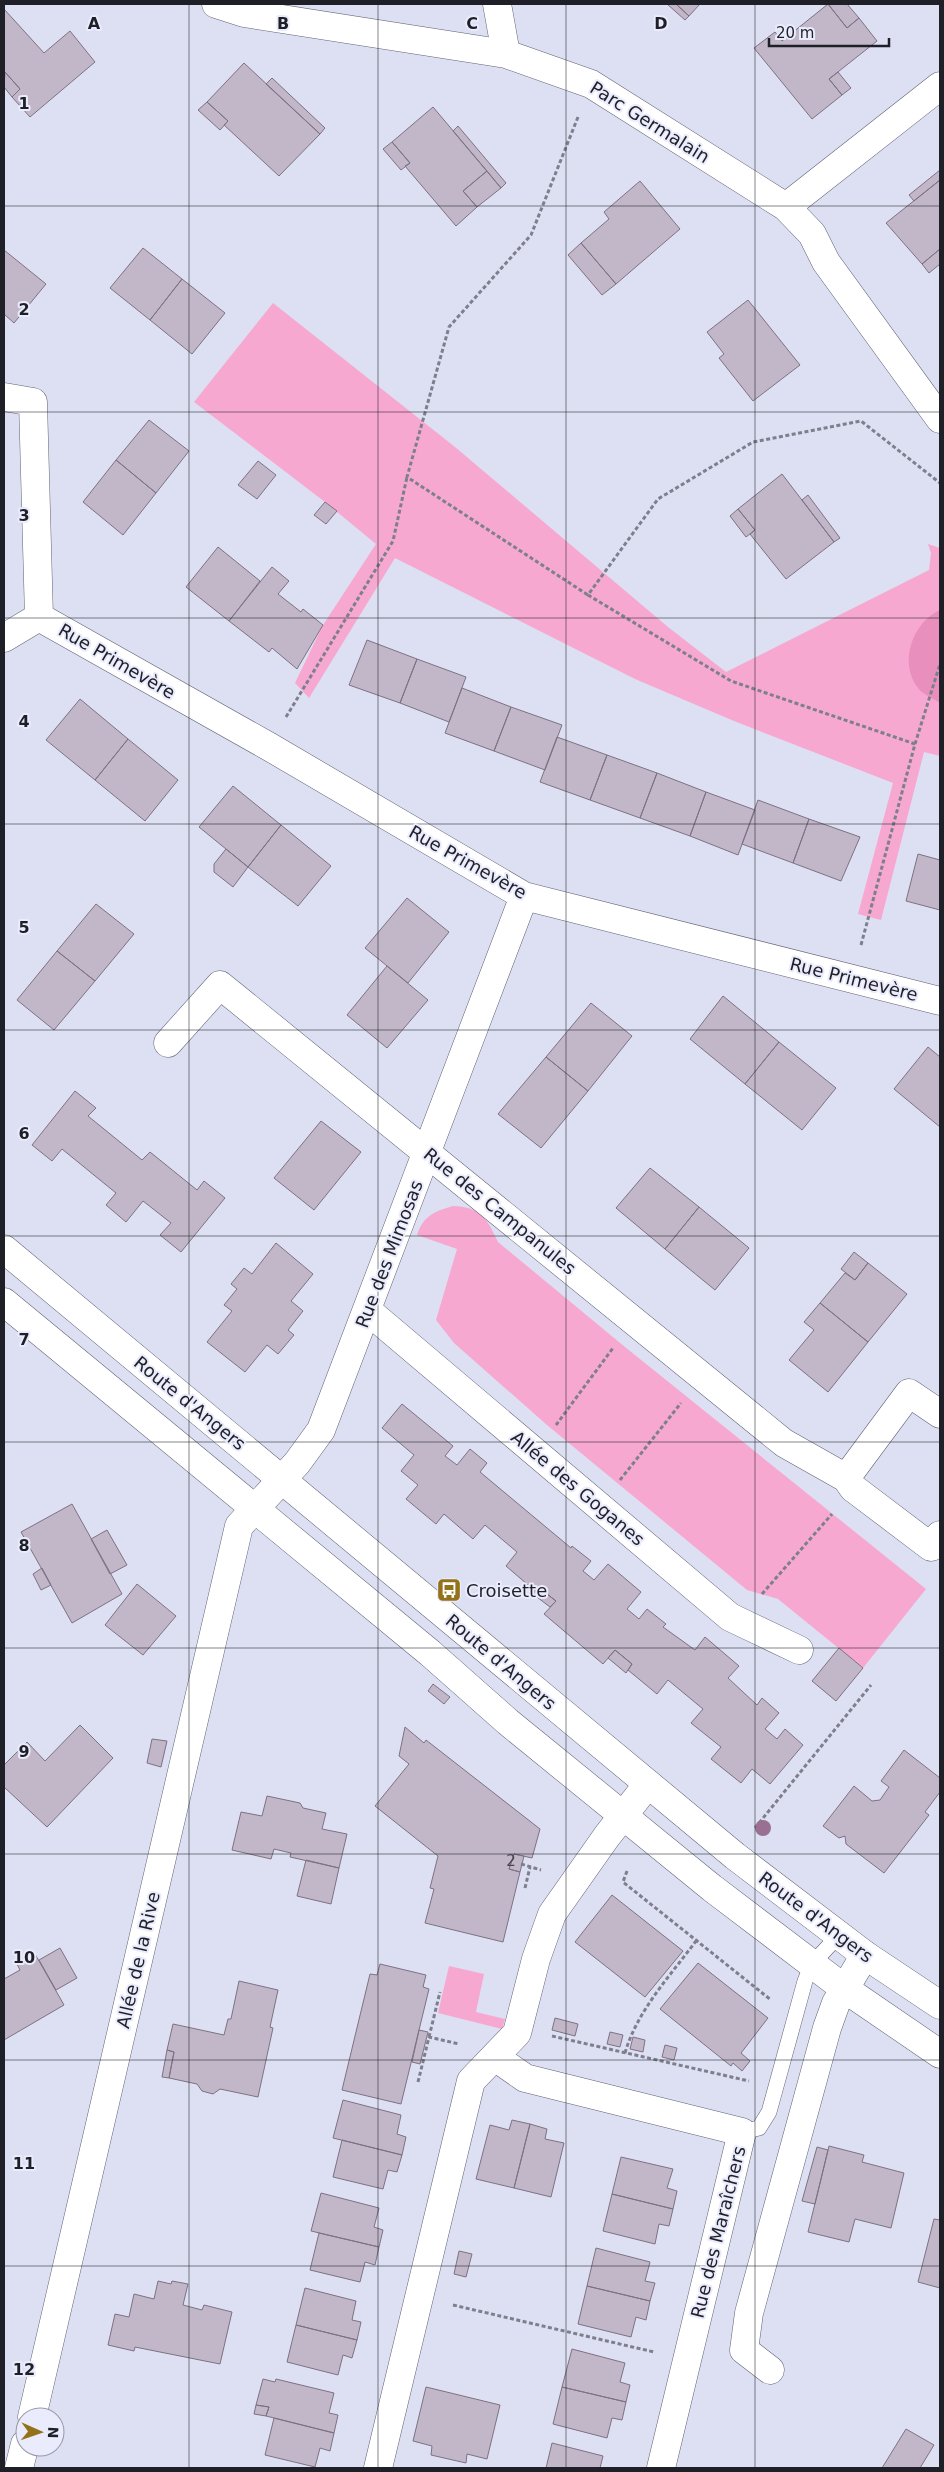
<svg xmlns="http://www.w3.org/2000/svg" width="944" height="2472" font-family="'DejaVu Sans',sans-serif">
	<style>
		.green { fill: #f7a8d1 }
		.forest { fill: #e88fbe }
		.building { fill: #c2b7c8; stroke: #7d7283 }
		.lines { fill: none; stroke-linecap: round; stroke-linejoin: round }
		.service-casing { stroke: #616375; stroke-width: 16 }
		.minor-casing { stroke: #616375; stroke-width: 29 }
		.tertiary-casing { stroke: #616375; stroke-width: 29 }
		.path { stroke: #7e7f8d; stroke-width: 3; stroke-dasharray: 4 2.5; stroke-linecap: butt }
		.service { stroke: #fff; stroke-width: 15 }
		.minor { stroke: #fff; stroke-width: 28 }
		.tertiary { stroke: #fff; stroke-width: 28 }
		.tree { fill: #996f93 }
		.grid { fill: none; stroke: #1f2027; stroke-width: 1; stroke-opacity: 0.55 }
		.labels { text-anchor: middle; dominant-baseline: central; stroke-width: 4; stroke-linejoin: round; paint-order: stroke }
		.number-label { font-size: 15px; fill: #48464f }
		.street-label { font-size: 18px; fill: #1f2027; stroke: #eaecfd }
		.poi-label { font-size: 18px; fill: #1f2027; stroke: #eaecfd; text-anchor: start }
		.grid-label { font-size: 16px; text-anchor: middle; font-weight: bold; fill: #1f2027; stroke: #eaecfd; stroke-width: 4; stroke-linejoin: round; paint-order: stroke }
	</style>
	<rect width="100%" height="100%" fill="#dddff3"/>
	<path class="green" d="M273 303 455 447 668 627 726 672 929 570 931 553 928 544 940 548V756L924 752 881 920 858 914 893 783 734 721 635 679 395 558 309 698 295 683 323 625 376 544 325 502 194 402Z
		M453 1206C482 1207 487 1219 498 1242L625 1347 926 1589 863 1668 778 1599 747 1590 547 1425 454 1343 436 1320 457 1249 417 1235C423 1216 435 1211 453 1206Z
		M449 1966 484 1974 476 2012 505 2019 502 2029 438 2013Z"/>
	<path class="forest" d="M940 610V703C934 699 922 694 918 688 898 662 913 622 940 610Z"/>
	<path class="building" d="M667 4H676L689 16 685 20Z
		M676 4H700L689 16Z
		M828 4 847 28 859 18 877 41 829 79 842 95 812 119 754 48 775 32 782 41Z
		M828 4H847L859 18 847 28Z
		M4 9 44 53 70 31 95 62 30 117 12 97 20 89 5 72 4 73Z
		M244 63 320 134 279 176 224 125 228 121 207 102Z
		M5 72 20 89 12 97 4 87Z
		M838 72 851 88 842 95 829 79Z
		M272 78 325 128 320 134 266 84Z
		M207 102 228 121 220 130 198 110Z
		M433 107 487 171 463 191 477 207 456 226 405 166 410 163 392 142Z
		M458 126 506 183 501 188 453 131Z
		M392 142 410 163 401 170 383 149Z
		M940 170V180L914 201 909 195Z
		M487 171 501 188 477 207 463 191Z
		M940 180V249L922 264 886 223Z
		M640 181 680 229 616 284 581 243 609 219 604 212Z
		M581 243 616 284 602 295 568 255Z
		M143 248 182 279 150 320 110 288Z
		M940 249V264L929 273 922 264Z
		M4 250 46 284 14 323 4 314Z
		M182 279 225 313 192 354 150 320Z
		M748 300 800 365 753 401 719 358 724 354 707 332Z
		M149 420 189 451 156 493 116 460Z
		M116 460 156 493 123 535 83 502Z
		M258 461 276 475 257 499 238 485Z
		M782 474 834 542 786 579 750 534 755 530 738 509Z
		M808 495 840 538 834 542 802 500Z
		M325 502 337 511 326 524 314 515Z
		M738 509 755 530 746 537 730 516Z
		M218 547 260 581 229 621 186 587Z
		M272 567 289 581 278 594 301 612 303 609 323 625 297 669 272 648 269 652 229 621Z
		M367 640 417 659 400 703 349 685Z
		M417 659 466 677 449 722 400 703Z
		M462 688 511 707 494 751 445 733Z
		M80 699 128 739 95 780 46 740Z
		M511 707 562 725 545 770 494 751Z
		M557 737 607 755 590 800 540 782Z
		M128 739 178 780 145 821 95 780Z
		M607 755 657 773 640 818 590 800Z
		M657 773 706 792 690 836 640 818Z
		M233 786 281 825 248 867 199 827Z
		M706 792 755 810 738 855 690 836Z
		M758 800 809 819 793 863 742 844Z
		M809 819 860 837 841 881 793 863Z
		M281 825 331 866 298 906 248 867Z
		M226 849 248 867 233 887 214 872V864Z
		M918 854 940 860V910L906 901Z
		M407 898 449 932 408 983 365 948Z
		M96 904 134 934 95 981 57 951Z
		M57 951 95 981 54 1030 17 1000Z
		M387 966 428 1000 387 1048 347 1015Z
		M723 996 779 1042 745 1084 690 1039Z
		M591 1003 632 1036 588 1091 546 1057Z
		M779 1042 836 1088 802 1130 745 1084Z
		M928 1047 940 1057V1127L894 1089Z
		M546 1057 588 1091 541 1148 498 1114Z
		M75 1091 96 1108 88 1116 142 1160 150 1152 197 1190 204 1181 225 1198 181 1252 160 1235 171 1223 143 1201 126 1222 106 1205 116 1193 62 1149 52 1161 32 1145Z
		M321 1121 361 1152 314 1210 274 1178Z
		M650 1168 699 1207 665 1249 616 1208Z
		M699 1207 749 1248 715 1290 665 1249Z
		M276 1243 313 1274 291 1301 303 1311 288 1330 294 1335 278 1354 267 1345 245 1372 207 1342 232 1311 224 1305 237 1289 231 1284 244 1268 252 1274Z
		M854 1252 868 1263 855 1280 841 1269Z
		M868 1263 907 1294 868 1342 820 1303 845 1273 855 1280Z
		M820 1303 868 1342 828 1392 789 1360 814 1330 804 1322Z
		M402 1404 453 1446 445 1456 457 1465 470 1449 487 1463 480 1472 571 1548 572 1546 591 1561 583 1571 594 1580 608 1564 641 1592 627 1609 639 1619 647 1609 666 1624 663 1627 695 1650 705 1637 739 1666 728 1678 757 1705 762 1698 779 1713 765 1729 777 1739 785 1729 803 1745 770 1784 752 1769 741 1783 711 1759 721 1747 691 1723 703 1709 668 1680 657 1694 628 1670 632 1664 615 1650 603 1664 544 1614 556 1601 538 1587 535 1591 506 1566 517 1552 485 1525 473 1539 444 1514 436 1524 406 1499 418 1485 401 1471 414 1455 382 1428Z
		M72 1504 122 1594 72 1623 21 1532Z
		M107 1530 127 1565 110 1574 91 1539Z
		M42 1568 51 1585 41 1590 33 1574Z
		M137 1584 176 1616 143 1655 105 1625Z
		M538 1587 556 1601 550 1607 533 1594Z
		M839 1648 863 1668 836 1701 812 1681Z
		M615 1650 632 1664 626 1673 608 1658Z
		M433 1684 450 1697 444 1704 428 1691Z
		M80 1725 113 1758 47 1827 4 1787V1765L27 1742 45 1761Z
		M405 1727 424 1743 426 1740 540 1829 532 1858 514 1854 509 1869 520 1872 503 1942 425 1923 434 1889 430 1888 438 1856 375 1806 409 1764 399 1756Z
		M152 1739 167 1741 161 1767 147 1763Z
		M904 1750 940 1778V1792L925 1812 929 1815 884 1873 846 1844 845 1836 839 1838 823 1826 854 1786 872 1801 880 1800 889 1787 881 1781Z
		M267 1796 300 1803 303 1808 326 1813 322 1829 347 1834 339 1868 290 1857 291 1853 274 1849 271 1859 232 1850 241 1812 262 1816Z
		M514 1854 524 1856 520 1872 509 1869Z
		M306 1860 339 1868 331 1904 297 1896Z
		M612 1895 683 1951 645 1997 575 1942Z
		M60 1948 77 1978 56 1990 39 1960Z
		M35 1954 64 2005 4 2040V2044V1979L20 1970 17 1964Z
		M698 1963 768 2018 741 2053 750 2061 742 2071 733 2063 731 2066 660 2009Z
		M380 1964 426 1975 423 1987 429 1989 401 2104 342 2090 370 1974 377 1975Z
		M239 1981 278 1990 270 2027 273 2028 258 2097 220 2089 213 2094 202 2091 197 2084 169 2078 174 2052 167 2050 173 2024 224 2035 228 2019H231Z
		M555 2018 578 2024 575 2036 552 2030Z
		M419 2030 428 2032 420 2064 412 2062Z
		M610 2032 623 2035 620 2047 607 2044Z
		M633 2037 645 2040 643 2052 630 2049Z
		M665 2045 677 2048 674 2060 662 2057Z
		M167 2050 174 2052 169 2078 162 2077Z
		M343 2100 401 2115 397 2134 406 2137 402 2155 333 2138Z
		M512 2120 530 2124 514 2188 476 2179 490 2125 509 2130Z
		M530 2124 547 2129 545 2139 564 2143 551 2197 514 2188Z
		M342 2140 402 2155 397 2172 388 2170 383 2189 333 2177Z
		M829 2146 864 2155 862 2162 904 2173 891 2228 855 2219 849 2242 808 2232Z
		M817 2147 828 2150 815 2204 802 2201Z
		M621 2157 673 2169 667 2188 677 2191 673 2209 612 2194Z
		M321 2193 379 2208 374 2227 383 2230 379 2247 311 2231Z
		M612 2194 673 2209 669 2226 659 2224 655 2244 603 2231Z
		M934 2219 940 2220V2288L918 2282Z
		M319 2233 379 2247 375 2265 365 2262 360 2282 310 2270Z
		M596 2248 650 2262 645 2281 655 2283 650 2301 587 2286Z
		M459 2251 472 2254 466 2277 454 2274Z
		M158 2281 171 2284 172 2281 188 2284 183 2305 202 2310 204 2305 232 2312 220 2364 135 2347 134 2351 108 2345 115 2314 129 2317 134 2294 154 2299Z
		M587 2286 650 2301 646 2320 636 2317 631 2337 578 2324Z
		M305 2288 356 2301 352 2320 361 2322 357 2340 296 2325Z
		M296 2325 357 2340 352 2358 343 2355 338 2375 287 2362Z
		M572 2349 625 2363 620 2382 630 2385 626 2402 562 2387Z
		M263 2379 275 2382 276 2379 334 2393 329 2413 338 2415 334 2433 266 2416 269 2407 256 2405Z
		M426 2387 500 2405 487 2459 467 2454 466 2463 431 2455 432 2446 413 2441Z
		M562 2387 626 2402 622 2420 612 2418 607 2438 553 2424Z
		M256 2405 269 2407 266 2416 254 2414Z
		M274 2418 334 2433 330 2451 320 2448 315 2467 265 2455Z
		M906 2429 934 2445 920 2468H882Z
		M552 2443 603 2456 600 2468H546Z"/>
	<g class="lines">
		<defs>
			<path id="service" d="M742 2132 759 2128 769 2112 805 1981 812 1964 839 1935"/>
			<path id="minor" d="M216 4 244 13 506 54 591 84 786 207 812 234 826 262 940 419
				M497 4 506 54
				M786 207 940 86
				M4 397 33 402 39 617
				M4 638 39 617 268 746 524 896 940 1001
				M168 1043 220 985 784 1443 846 1478
				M367 1310 730 1617 799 1650
				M940 1414 909 1393 846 1478 853 1488 931 1547 940 1535
				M495 2057 525 2078 742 2132 661 2468
				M770 2370 744 2350 749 2313 827 2028 836 2003 865 1955
				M32 2417 239 1526 297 1463 321 1430 524 896
				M19 2468 25 2444
				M378 2468 471 2081 517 2033 536 1959 552 1914 607 1836 648 1784"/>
			<path id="tertiary" d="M4 1249 735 1856 865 1955 940 2005
				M4 1302 430 1653 508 1722 712 1888 845 1989 940 2054"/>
		</defs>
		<use href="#service" class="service-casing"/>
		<use href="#minor" class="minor-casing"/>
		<use href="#tertiary" class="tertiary-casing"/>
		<path class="path" d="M578 117 531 235 449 327 407 477 588 595
			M286 717 393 541 407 477
			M915 744 940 664
			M861 945 915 744 731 681 588 595 658 499 753 442 861 421 940 483
			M556 1425 613 1348
			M620 1480 681 1403
			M762 1594 832 1514
			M755 1828 871 1685
			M521 1864 541 1870
			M627 1871 623 1882 771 2000
			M525 1888 530 1867
			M552 2036 749 2081
			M429 2037 440 1992
			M625 2053C637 2011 670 1976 696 1941
			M418 2082 429 2037 459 2044
			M453 2305 654 2352"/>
		<use href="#service" class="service"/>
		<use href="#minor" class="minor"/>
		<use href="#tertiary" class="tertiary"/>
	</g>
	<circle class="tree" cx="763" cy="1828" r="8"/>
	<path class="grid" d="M189 4V2468M378 4V2468M566 4V2468M755 4V2468M4 206H940M4 412H940M4 618H940M4 824H940M4 1030H940M4 1236H940M4 1442H940M4 1648H940M4 1854H940M4 2060H940M4 2266H940"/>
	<defs>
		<symbol id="bus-square" viewBox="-11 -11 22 22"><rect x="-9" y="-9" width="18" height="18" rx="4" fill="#937219" stroke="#eaecfd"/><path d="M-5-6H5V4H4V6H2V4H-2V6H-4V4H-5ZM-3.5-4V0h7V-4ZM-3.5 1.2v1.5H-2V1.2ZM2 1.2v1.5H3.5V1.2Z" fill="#fff"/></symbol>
	</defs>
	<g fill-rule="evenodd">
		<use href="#bus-square" x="435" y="1576" width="28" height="28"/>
	</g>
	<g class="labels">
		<g class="number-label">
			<text x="511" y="1861">2</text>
		</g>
		<g class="street-label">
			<text transform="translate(650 122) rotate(32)">Parc Germalain</text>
			<text transform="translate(117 661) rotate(30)">Rue Primevère</text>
			<text transform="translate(468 862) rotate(29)">Rue Primevère</text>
			<text transform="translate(854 979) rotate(14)">Rue Primevère</text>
			<text transform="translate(500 1211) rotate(39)">Rue des Campanules</text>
			<text transform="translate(389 1254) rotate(-69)">Rue des Mimosas</text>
			<text transform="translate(190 1403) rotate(39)">Route d'Angers</text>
			<text transform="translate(578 1488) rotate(40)">Allée des Goganes</text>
			<text transform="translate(501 1662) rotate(40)">Route d'Angers</text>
			<text transform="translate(816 1917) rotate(37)">Route d'Angers</text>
			<text transform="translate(138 1960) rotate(-77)">Allée de la Rive</text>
			<text transform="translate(718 2232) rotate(-76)">Rue des Maraîchers</text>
		</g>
		<g class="poi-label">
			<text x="466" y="1590">Croisette</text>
		</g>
	</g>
	<g class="grid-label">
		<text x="94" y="29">A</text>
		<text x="283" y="29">B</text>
		<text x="472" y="29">C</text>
		<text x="661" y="29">D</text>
		<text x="24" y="109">1</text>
		<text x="24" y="315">2</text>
		<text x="24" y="521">3</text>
		<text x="24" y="727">4</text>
		<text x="24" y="933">5</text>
		<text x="24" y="1139">6</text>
		<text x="24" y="1345">7</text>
		<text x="24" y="1551">8</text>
		<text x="24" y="1757">9</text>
		<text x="24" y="1963">10</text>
		<text x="24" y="2169">11</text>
		<text x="24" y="2375">12</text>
	</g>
	<rect width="944" height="2472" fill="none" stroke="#1f2027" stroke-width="10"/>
	<g transform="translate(40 2432) rotate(92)"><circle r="24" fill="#eaecfd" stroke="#999aa7"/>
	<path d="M0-4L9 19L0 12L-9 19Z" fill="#937219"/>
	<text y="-8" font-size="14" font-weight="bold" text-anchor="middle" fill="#1f2027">N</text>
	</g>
	<path d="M769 38v8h120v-8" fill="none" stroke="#1f2027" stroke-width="2.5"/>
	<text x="776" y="38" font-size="15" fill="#1f2027" stroke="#eaecfd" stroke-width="4" paint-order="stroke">20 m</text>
</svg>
